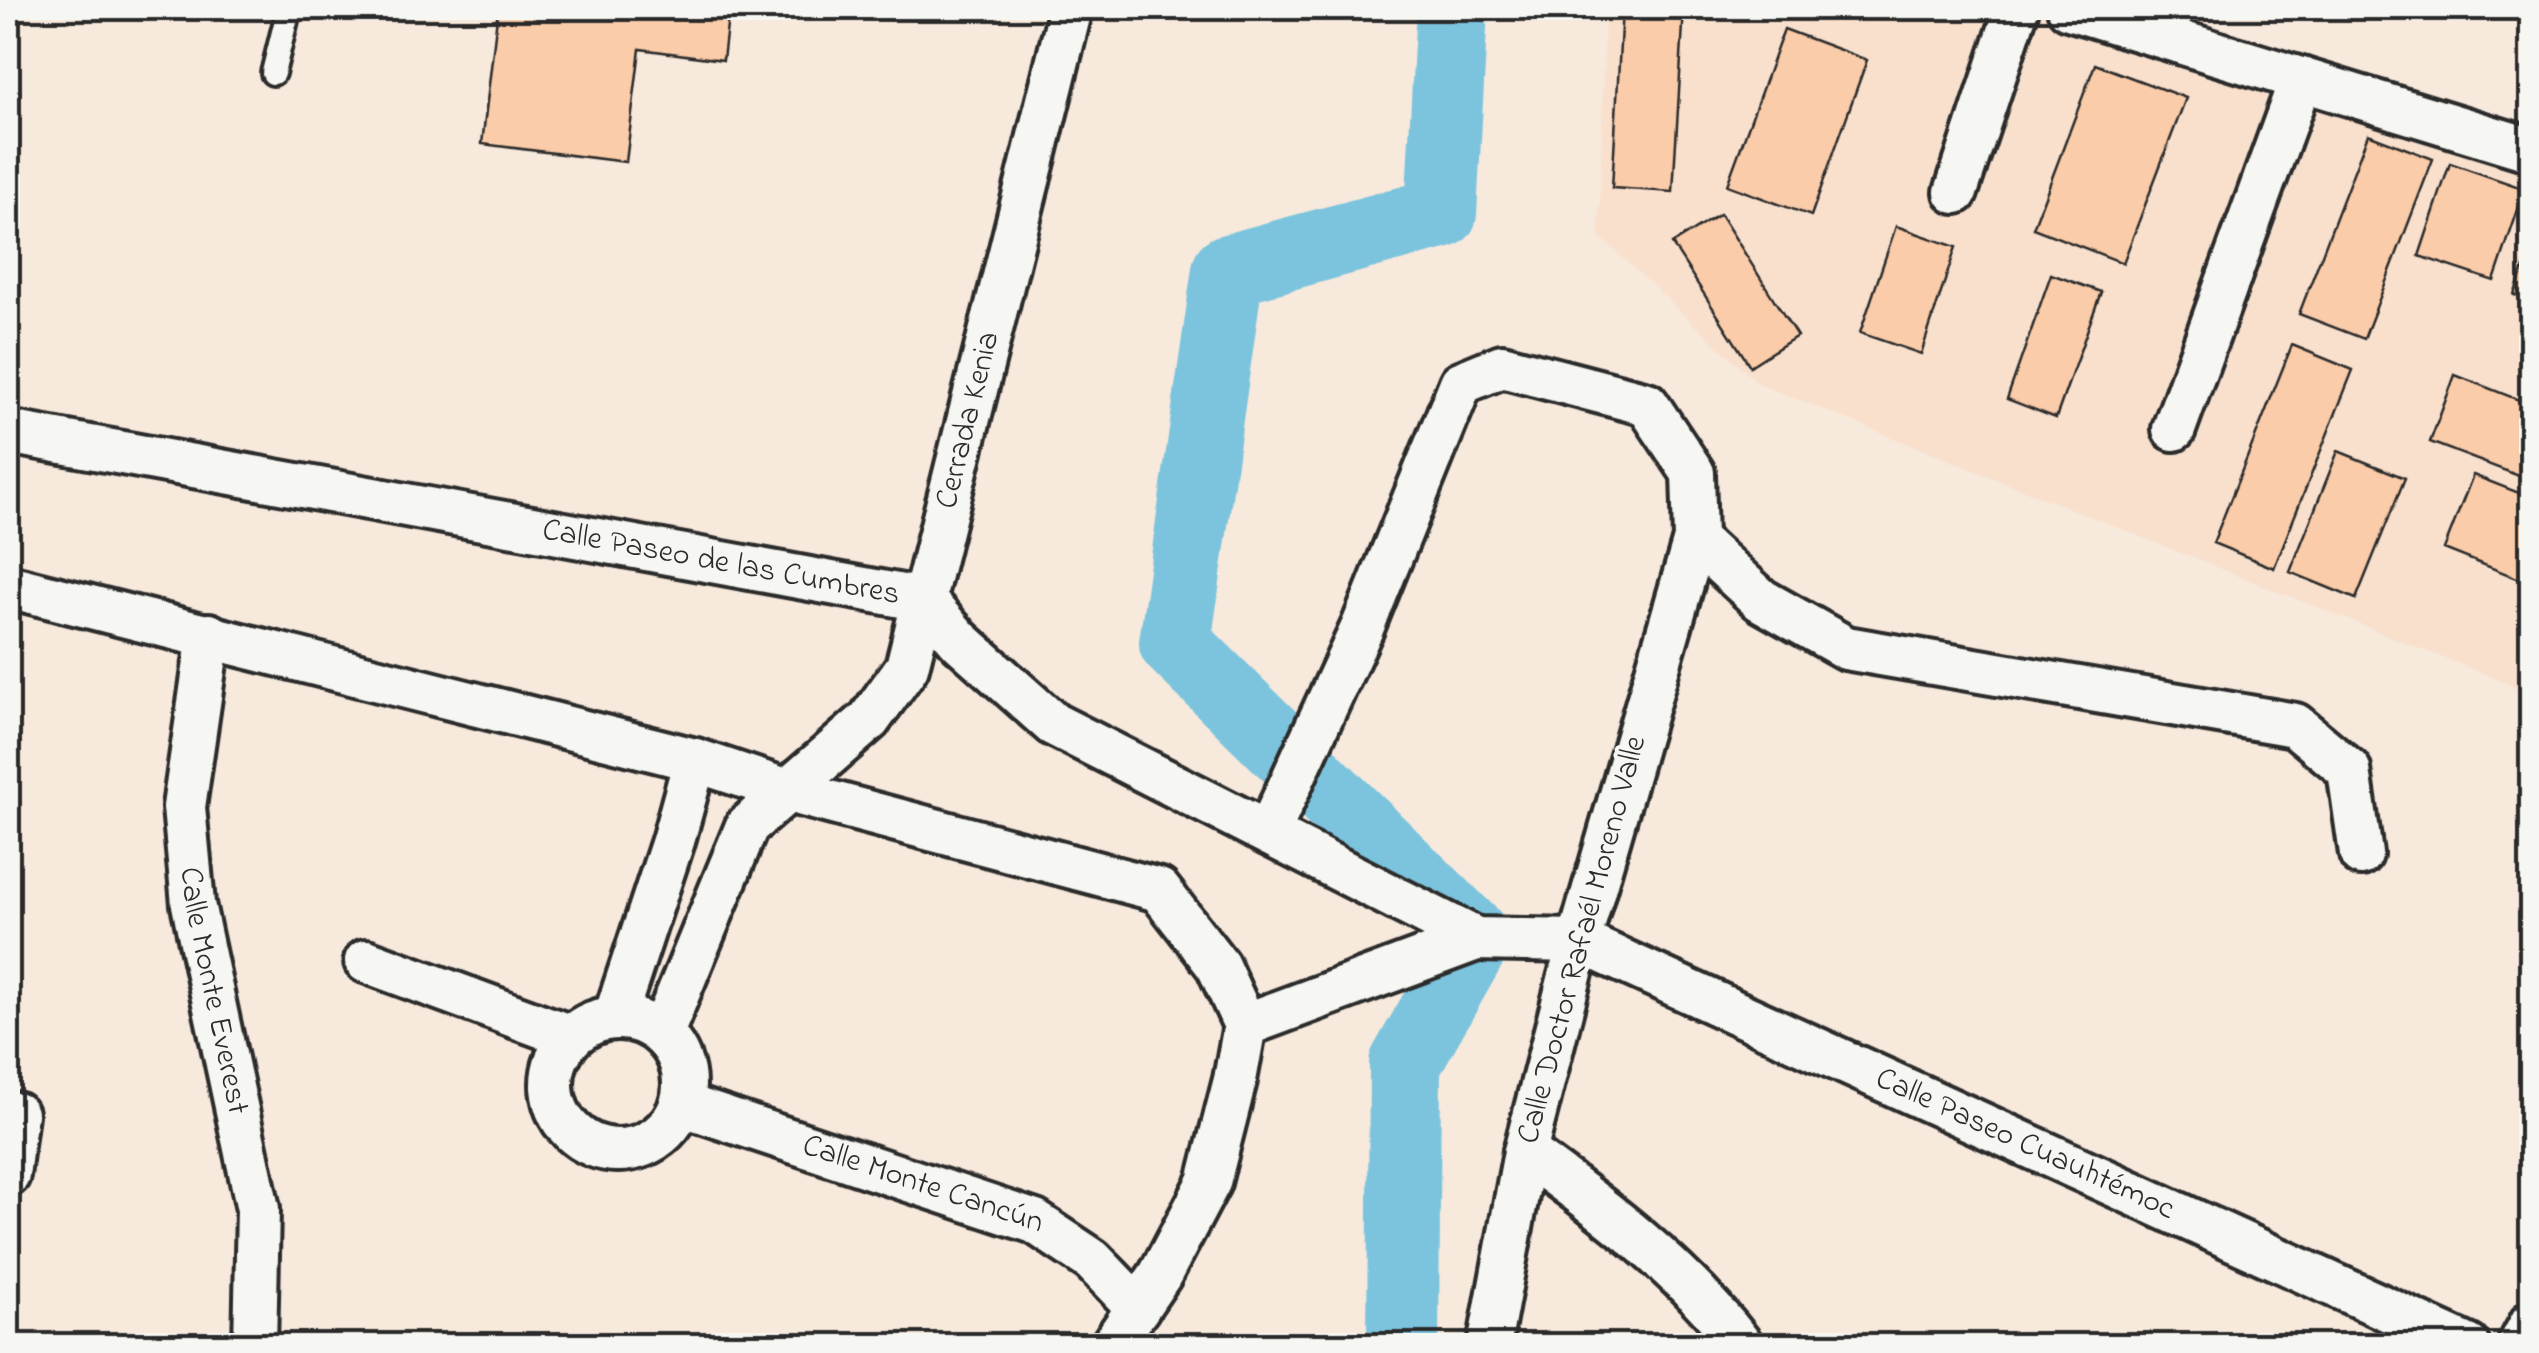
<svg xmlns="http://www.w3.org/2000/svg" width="2539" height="1353" font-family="'Indie Flower',sans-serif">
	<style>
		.built { fill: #f8e0cd }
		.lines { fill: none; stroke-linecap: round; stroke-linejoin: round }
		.river { stroke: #7cc4dd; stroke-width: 72 }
		.building { fill: #facca9; stroke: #2b2b2b; stroke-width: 2.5 }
		.lane-casing { stroke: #2b2b2b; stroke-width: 30 }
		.street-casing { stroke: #2b2b2b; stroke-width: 50 }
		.lane { stroke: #f6f6f2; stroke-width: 22 }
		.street { stroke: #f6f6f2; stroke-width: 42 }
		.labels { text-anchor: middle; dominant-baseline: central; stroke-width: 8; stroke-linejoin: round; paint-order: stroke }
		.street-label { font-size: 32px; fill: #2b2b2b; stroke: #f6f6f2 }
	</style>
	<rect width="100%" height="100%" fill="#f7e9dc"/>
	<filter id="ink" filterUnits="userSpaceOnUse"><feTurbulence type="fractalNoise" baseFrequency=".01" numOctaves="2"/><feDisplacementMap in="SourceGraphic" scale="20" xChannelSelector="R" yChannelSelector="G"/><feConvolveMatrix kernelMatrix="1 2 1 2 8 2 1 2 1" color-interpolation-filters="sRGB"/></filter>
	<g filter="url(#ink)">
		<path class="built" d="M1605 8H2132L2531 128V693L1759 384 1599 236Z"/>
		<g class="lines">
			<path class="river" d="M1403 1346 1405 1064 1476 939 1175 643 1228 270 1441 213 1452 8"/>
		</g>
		<path class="building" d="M498 8H729L723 60 640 49 626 162 482 144Z
			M1622 8H1684L1673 192 1612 188Z
			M1784 29 1867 60 1811 216 1727 185Z
			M2095 64 2186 98 2123 263 2033 228Z
			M2368 134 2433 159 2364 339 2299 314Z
			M2450 163 2525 189 2494 281 2419 256Z
			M1720 214 1797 336 1750 366 1672 244Z
			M1896 226 1956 247 1921 354 1860 333Z
			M2532 246V301L2514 295Z
			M2051 274 2101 292 2056 418 2007 399Z
			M2292 345 2353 370 2274 568 2213 543Z
			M2455 375 2532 405V481L2430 442Z
			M2338 451 2405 478 2356 599 2290 572Z
			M2473 475 2532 498V584L2444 549Z"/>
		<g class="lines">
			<defs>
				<path id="lane" d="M273 73 289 8"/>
				<g id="street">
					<path d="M2069 8 2532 150"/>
					<path d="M1956 192 2017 8"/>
					<path d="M2174 429 2301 79"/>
					<path id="s1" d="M8 432 924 600 960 641 1053 724 1476 939 1579 941 2468 1346"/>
					<path d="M1695 539 1761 600 1846 648 2295 725 2349 770 2361 854"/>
					<path d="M8 586 695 760 788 791 1159 890 1218 966 1245 1025 1235 1080 1209 1182 1160 1275 1112 1346"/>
					<path id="s2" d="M209 635 184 807 193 904 258 1209 255 1346"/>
					<path d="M1269 831 1363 626 1461 383 1502 366 1647 404 1693 473 1695 539 1579 941 1525 1152 1489 1346"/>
					<path d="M366 961 571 1037"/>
					<path d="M615 1017 673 841 695 760"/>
					<circle cx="618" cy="1084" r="66"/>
					<path d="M1245 1025 1476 939"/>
					<path id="s3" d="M662 1033 747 826 869 720 907 667 1071 8"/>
					<path id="s4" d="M681 1104 1035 1222 1092 1260 1138 1308"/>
					<path d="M8 1113 16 1114 8 1175"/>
					<path d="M1525 1152C1604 1209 1682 1268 1742 1346"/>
					<path d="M2519 1346 2532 1322"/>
				</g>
			</defs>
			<use href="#lane" class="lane-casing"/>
			<use href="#street" class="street-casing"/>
			<use href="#lane" class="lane"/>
			<use href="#street" class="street"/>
		</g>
	</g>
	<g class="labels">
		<g class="street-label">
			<text stroke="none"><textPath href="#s3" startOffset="705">Cerrada Kenia</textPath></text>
			<text stroke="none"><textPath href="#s1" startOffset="725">Calle Paseo de las Cumbres</textPath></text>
			<text transform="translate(1583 940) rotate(-75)">Calle Doctor Rafaél Moreno Valle</text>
			<text stroke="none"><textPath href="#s2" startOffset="360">Calle Monte Everest</textPath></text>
			<text stroke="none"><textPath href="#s1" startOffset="2178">Calle Paseo Cuauhtémoc</textPath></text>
			<text stroke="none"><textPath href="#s4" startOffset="255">Calle Monte Cancún</textPath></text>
		</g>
	</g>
	<rect width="2539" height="1353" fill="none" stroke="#f6f6f2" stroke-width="40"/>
	<rect x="20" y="20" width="2499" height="1313" fill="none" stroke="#2b2b2b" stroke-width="4" filter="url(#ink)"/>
</svg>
